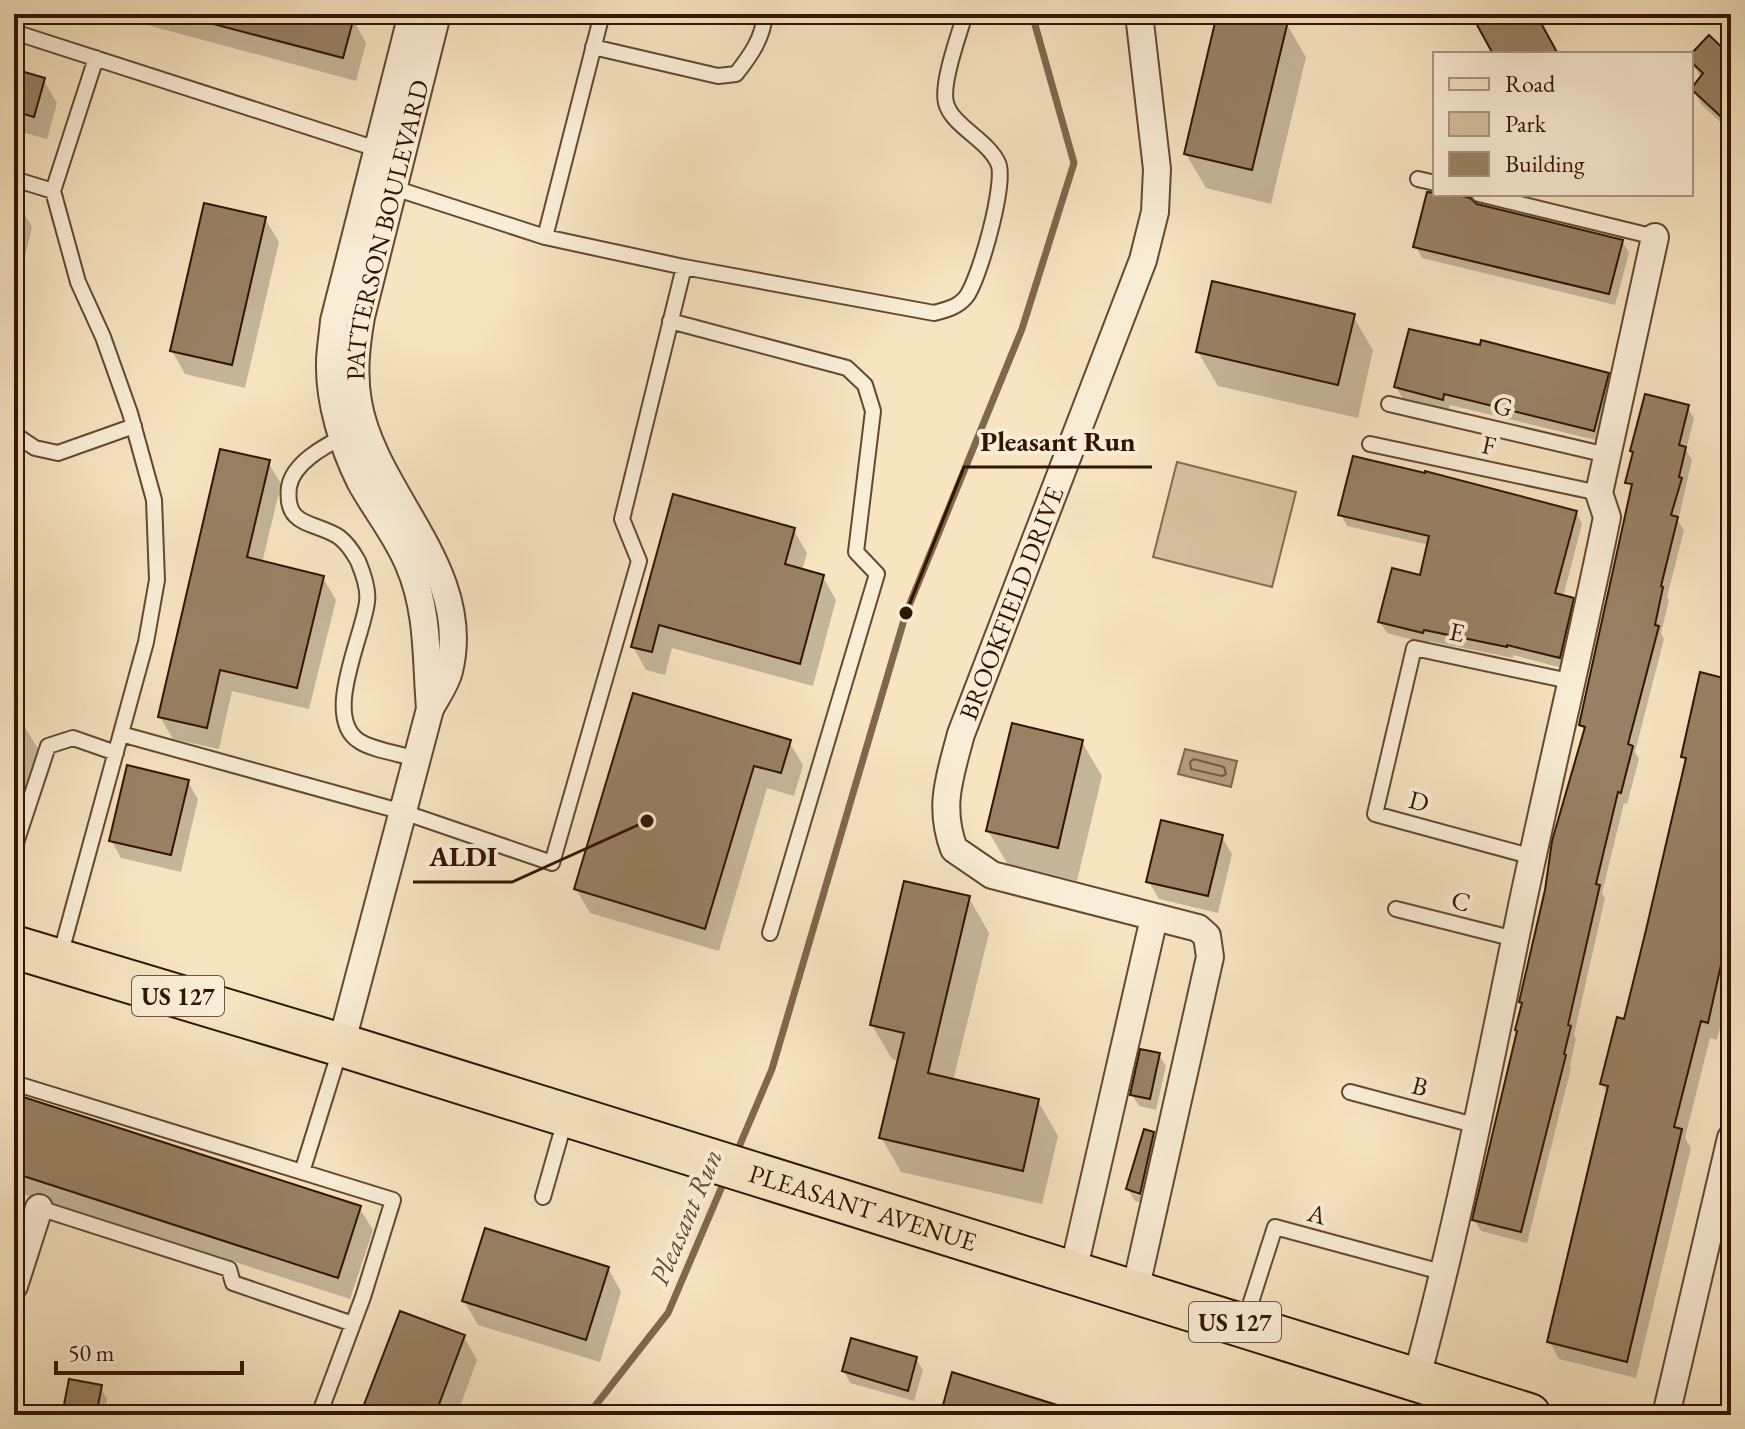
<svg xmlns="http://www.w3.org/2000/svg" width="1745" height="1429" font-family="'EB Garamond',serif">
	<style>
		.green { fill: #d6c1a0; stroke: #846b50; stroke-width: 2 }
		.water { fill: #b49e80; stroke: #80674d; stroke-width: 2 }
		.shadow { fill: #0003 }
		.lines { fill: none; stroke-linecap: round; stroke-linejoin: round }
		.shore { stroke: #735a40; stroke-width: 2 }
		.stream { stroke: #80674d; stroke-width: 7 }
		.building { fill: #988165; stroke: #321501; stroke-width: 2 }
		.lane-casing { stroke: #634931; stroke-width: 18 }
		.street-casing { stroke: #634931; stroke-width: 30 }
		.primary-casing { stroke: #321501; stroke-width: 46 }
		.lane { stroke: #faedd7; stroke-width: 14 }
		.street { stroke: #faedd7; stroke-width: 26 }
		.primary { stroke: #f7e4c1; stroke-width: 42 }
		.labels { text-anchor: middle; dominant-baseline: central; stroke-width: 8; stroke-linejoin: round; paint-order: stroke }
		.shield { fill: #faedd7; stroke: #6e5641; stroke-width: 2 }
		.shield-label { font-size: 24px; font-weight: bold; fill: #321501 }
		.street-label { font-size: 26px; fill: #321501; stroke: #faedd7 }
		.water-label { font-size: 28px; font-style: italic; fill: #664c34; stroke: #faedd7 }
		.leader { fill: none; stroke: #321501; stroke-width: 3 }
		.callout-dot { fill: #321501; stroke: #faedd7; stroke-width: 3 }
		.callout-label { font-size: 28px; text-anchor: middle; font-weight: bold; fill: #321501; stroke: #faedd7; stroke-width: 8; stroke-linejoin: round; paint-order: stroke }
	</style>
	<rect width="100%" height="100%" fill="#f7e4c1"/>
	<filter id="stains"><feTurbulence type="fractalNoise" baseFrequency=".0025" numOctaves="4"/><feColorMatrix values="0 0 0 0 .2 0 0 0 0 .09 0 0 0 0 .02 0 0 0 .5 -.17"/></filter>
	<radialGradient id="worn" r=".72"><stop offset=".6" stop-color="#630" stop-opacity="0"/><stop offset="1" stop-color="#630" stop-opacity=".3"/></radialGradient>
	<path class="green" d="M1177 462 1296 492 1272 587 1153 557Z"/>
	<path class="water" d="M1185 749 1237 761 1231 787 1178 774Z"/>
	<path class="shadow" d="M125 14H333L353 19 366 43 356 81 129 20Z
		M1219 14H1250L1286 23 1306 57 1271 204 1206 188 1186 154Z
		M1731 44V132L1702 105 1692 88 1701 78 1691 61V57L1724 52Z
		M14 71 43 79 57 103 47 139 14 130Z
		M14 203 18 204 32 227 14 303Z
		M265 219 279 242 245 388 185 374 172 351Z
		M1622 241 1629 253 1615 305 1422 258 1416 247Z
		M1353 316 1373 350 1358 418 1218 386 1198 352Z
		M1608 375 1614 386 1600 441 1450 405 1449 410 1403 399 1396 387Z
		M1687 407 1694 418 1686 450 1692 460 1678 521 1684 530 1667 597 1669 600 1661 633 1664 639 1635 752 1639 759 1627 804 1624 803 1602 893 1605 898 1574 1035 1576 1039 1570 1065 1571 1068 1527 1243 1481 1231 1474 1220 1523 1006 1521 1002 1585 732 1581 725 1633 491 1628 482Z
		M268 462 281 484 262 563 323 578 336 600 309 709 232 691 219 749 173 739 160 717Z
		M674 497 793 529 807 553 802 571 823 577 836 600 813 686 672 648 665 675 646 670 633 647Z
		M1576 512 1582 524 1563 597 1572 599 1579 611 1566 669 1513 655V658L1429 641V644L1387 633 1380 622 1421 577 1429 545 1347 526 1341 515Z
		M1731 628V981L1717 1040 1710 1038 1685 1138 1691 1148 1636 1378 1559 1359 1549 1341 1608 1094 1602 1084 1626 1021 1687 763 1683 757 1719 679Z
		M634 695 789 742 803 765 794 796 767 788 719 951 590 913 576 889Z
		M14 722 24 726 38 749 14 827Z
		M1082 742 1102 776 1077 881 1008 865 988 831Z
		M188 782 198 799 181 872 121 858 111 840Z
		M1222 837 1232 854 1218 913 1159 899 1149 882Z
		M969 898 989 933 953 1081 1038 1101 1058 1136 1042 1204 901 1172 881 1137 899 1061 892 1059 872 1025Z
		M1159 1055 1166 1066 1156 1110 1139 1106 1132 1095Z
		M14 1096 359 1207 373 1230 350 1299 14 1191Z
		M1153 1133 1160 1145 1149 1194 1134 1190V1194L1148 1198 1146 1204 1135 1201 1128 1189Z
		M608 1268 621 1292 600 1362 478 1325 464 1301Z
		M464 1337 477 1360 457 1415H363Z
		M916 1359 923 1370 914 1401 850 1383 844 1371Z
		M954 1375 1092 1415H951L945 1405Z
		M100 1387 107 1399 104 1415H64Z"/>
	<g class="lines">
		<path class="shore" d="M1194 759 1224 767 1226 774 1222 776 1191 769 1190 762Z"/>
		<path class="stream" d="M736 1154 772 1069 906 613 1022 329 1074 163 1032 14
			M588 1415 668 1313 726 1177"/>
	</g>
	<path class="building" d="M202 14H341L354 17 343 58 202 21Z
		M1217 14H1259L1288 21 1252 170 1184 154Z
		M1471 14H1536L1558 54H1493Z
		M1709 35 1731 56V126L1691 89 1703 73 1691 62V54Z
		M14 69 45 78 34 117 14 111Z
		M1427 192 1455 194 1470 198 1477 204 1623 240 1609 294 1413 247Z
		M204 203 266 217 232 365 170 351Z
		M1212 281 1355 314 1338 385 1196 352Z
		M1409 329 1480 345 1481 340 1609 373 1594 431 1444 394 1443 400 1394 387Z
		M1645 394 1689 405 1679 445 1686 447 1679 477 1682 478 1671 515 1678 517 1661 586 1663 587 1655 625 1659 626 1628 744 1633 746 1621 793 1618 792 1596 884 1600 885 1568 1025 1571 1026 1564 1054 1566 1055 1521 1232 1472 1220 1517 1031 1515 1030 1522 1003 1519 1002 1545 890 1552 841 1585 727 1579 725 1632 484 1625 483 1633 452 1630 451Z
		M220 449 270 460 247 557 324 576 297 688 220 670 207 728 158 717Z
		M1353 456 1425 473V471L1577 511 1555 593 1574 598 1560 658 1507 645V647L1424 630 1423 633 1378 622 1392 568 1420 575 1429 536 1338 515Z
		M673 494 795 528 785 564 824 575 800 664 659 625 652 652 631 647Z
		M1700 672 1731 680V920L1708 1023 1701 1021 1674 1127 1682 1129 1627 1362 1547 1342 1608 1086 1600 1084 1617 1017 1624 1019 1646 930 1686 758 1681 757Z
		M633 693 791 740 781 773 754 766 705 929 574 889Z
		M1012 723 1083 740 1058 848 986 831Z
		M127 765 189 780 171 855 109 841Z
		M1161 820 1223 835 1208 896 1146 882Z
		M904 881 970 896 928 1073 1039 1099 1023 1171 879 1138 904 1033 870 1025Z
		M1140 1049 1160 1053 1150 1099 1130 1095Z
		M14 1094 361 1206 338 1278 14 1173Z
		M1144 1129 1154 1132 1140 1194 1126 1189Z
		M485 1228 609 1267 586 1340 462 1301Z
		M400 1311 465 1335 435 1415H360Z
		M851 1338 917 1357 908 1391 842 1371Z
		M952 1372 1073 1410 1072 1415H976L943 1405Z
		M69 1379 102 1385 96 1415H62Z"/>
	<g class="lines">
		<defs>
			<path id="lane" d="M14 32 383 151
				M593 47 718 76 736 74C751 55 763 38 765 14
				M14 179 53 191
				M1418 179 1435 183
				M1479 194 1655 237
				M545 237 602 14
				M684 267 934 313C946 310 958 307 966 297 979 281 1007 181 998 163 988 140 952 126 946 103 941 83 959 35 965 14
				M670 321 847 368 865 385 873 411 856 552 877 574 770 933
				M1389 404 1607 455
				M14 434 35 448 58 453 134 426
				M346 435C327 445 293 462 289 487 284 528 315 521 339 537 347 543 353 552 358 561 363 573 369 589 367 602 363 637 322 717 359 741 372 750 401 754 417 759
				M1370 444 1599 493
				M121 734 403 812 552 863 639 561 622 519 684 267 545 237 388 186
				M14 849 48 746 73 738 116 753
				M1533 857 1375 814 1414 648 1574 682
				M1396 909 1515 939
				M60 956 146 642 157 580 154 500 130 413 103 337 78 282 53 191 96 58
				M14 1083 393 1200 363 1297 319 1415
				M1350 1092 1478 1126
				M302 1172 340 1050
				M543 1197 565 1120
				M39 1208 229 1269 233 1283 353 1324
				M1244 1324 1275 1227 1445 1273"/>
			<g id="street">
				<path d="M412 14 334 321C333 335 330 349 330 363 329 401 343 447 360 481 375 509 397 535 409 565 429 611 426 661 430 709"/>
				<path id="s1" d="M341 1045 430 709C436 697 446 684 449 671 474 569 374 495 358 402 353 373 356 346 361 317L437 14"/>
				<path d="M1073 1272 1154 918"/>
				<path d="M14 1286 39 1208"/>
				<path id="s2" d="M1135 1291 1210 957 1207 936 1198 928 992 875 954 849C938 806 950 776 961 734L1143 260 1155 212 1157 169 1139 14"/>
				<path d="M1416 1380C1459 1222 1490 1062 1523 901 1550 773 1581 645 1607 517L1599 493 1655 237"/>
				<path d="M1666 1415 1731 1138"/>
			</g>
			<g id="primary">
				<path id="s3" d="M14 947 341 1045 1529 1415"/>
			</g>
		</defs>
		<use href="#lane" class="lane-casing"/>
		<use href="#street" class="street-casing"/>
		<use href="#primary" class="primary-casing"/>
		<use href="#lane" class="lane"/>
		<use href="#street" class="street"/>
		<use href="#primary" class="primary"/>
	</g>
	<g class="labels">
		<g class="shield">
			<rect x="132" y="976" width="92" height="40" rx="6"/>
			<rect x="1189" y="1302" width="92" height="40" rx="6"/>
		</g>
		<g class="shield-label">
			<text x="178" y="996">US 127</text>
			<text x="1235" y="1322">US 127</text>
		</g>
		<g class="street-label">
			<text stroke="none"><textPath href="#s1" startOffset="856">PATTERSON BOULEVARD</textPath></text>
			<text transform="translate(1503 406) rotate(13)">G</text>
			<text transform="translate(1489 445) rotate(12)">F</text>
			<text stroke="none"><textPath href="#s2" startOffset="892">BROOKFIELD DRIVE</textPath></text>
			<text transform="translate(1457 632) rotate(12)">E</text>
			<text transform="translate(1419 801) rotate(15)">D</text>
			<text transform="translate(1461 901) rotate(14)">C</text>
			<text transform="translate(1420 1086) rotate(15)">B</text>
			<text stroke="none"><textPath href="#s3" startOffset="888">PLEASANT AVENUE</textPath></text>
			<text transform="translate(1317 1214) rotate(15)">A</text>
		</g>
		<g class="water-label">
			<text transform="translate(685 1217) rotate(-67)">Pleasant Run</text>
		</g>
	</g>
	<path class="leader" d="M906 613L964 467H1152M647 821L512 882H413"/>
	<g class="callout-dot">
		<circle cx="906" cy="613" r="8"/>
		<circle cx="647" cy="821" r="8"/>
	</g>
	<g class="callout-label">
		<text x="1058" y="451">Pleasant Run</text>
		<text x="463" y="866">ALDI</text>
	</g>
	<rect width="1745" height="1429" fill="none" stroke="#f7e4c1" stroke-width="48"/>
	<rect x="16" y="16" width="1713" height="1397" fill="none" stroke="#321501" stroke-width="4"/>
	<rect x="24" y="24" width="1697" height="1381" fill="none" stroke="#321501" stroke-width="2"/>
	<rect x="1433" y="52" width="260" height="144" fill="#faedd7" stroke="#aa9781" stroke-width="2"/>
	<rect x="1449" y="78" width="40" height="12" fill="#f7e4c1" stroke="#aa9781" stroke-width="2"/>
	<text x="1505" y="92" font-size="24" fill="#321501">Road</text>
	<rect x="1449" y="112" width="40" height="24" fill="#d6c1a0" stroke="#aa9781" stroke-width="2"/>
	<text x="1505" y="132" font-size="24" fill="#321501">Park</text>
	<rect x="1449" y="152" width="40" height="24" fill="#988165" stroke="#aa9781" stroke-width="2"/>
	<text x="1505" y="172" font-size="24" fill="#321501">Building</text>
	<path d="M56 1361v12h186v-12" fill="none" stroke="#321501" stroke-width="4"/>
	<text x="68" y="1361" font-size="24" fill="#321501" stroke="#faedd7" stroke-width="6" paint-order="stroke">50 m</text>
	<rect width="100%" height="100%" filter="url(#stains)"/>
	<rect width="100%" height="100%" fill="url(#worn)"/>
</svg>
